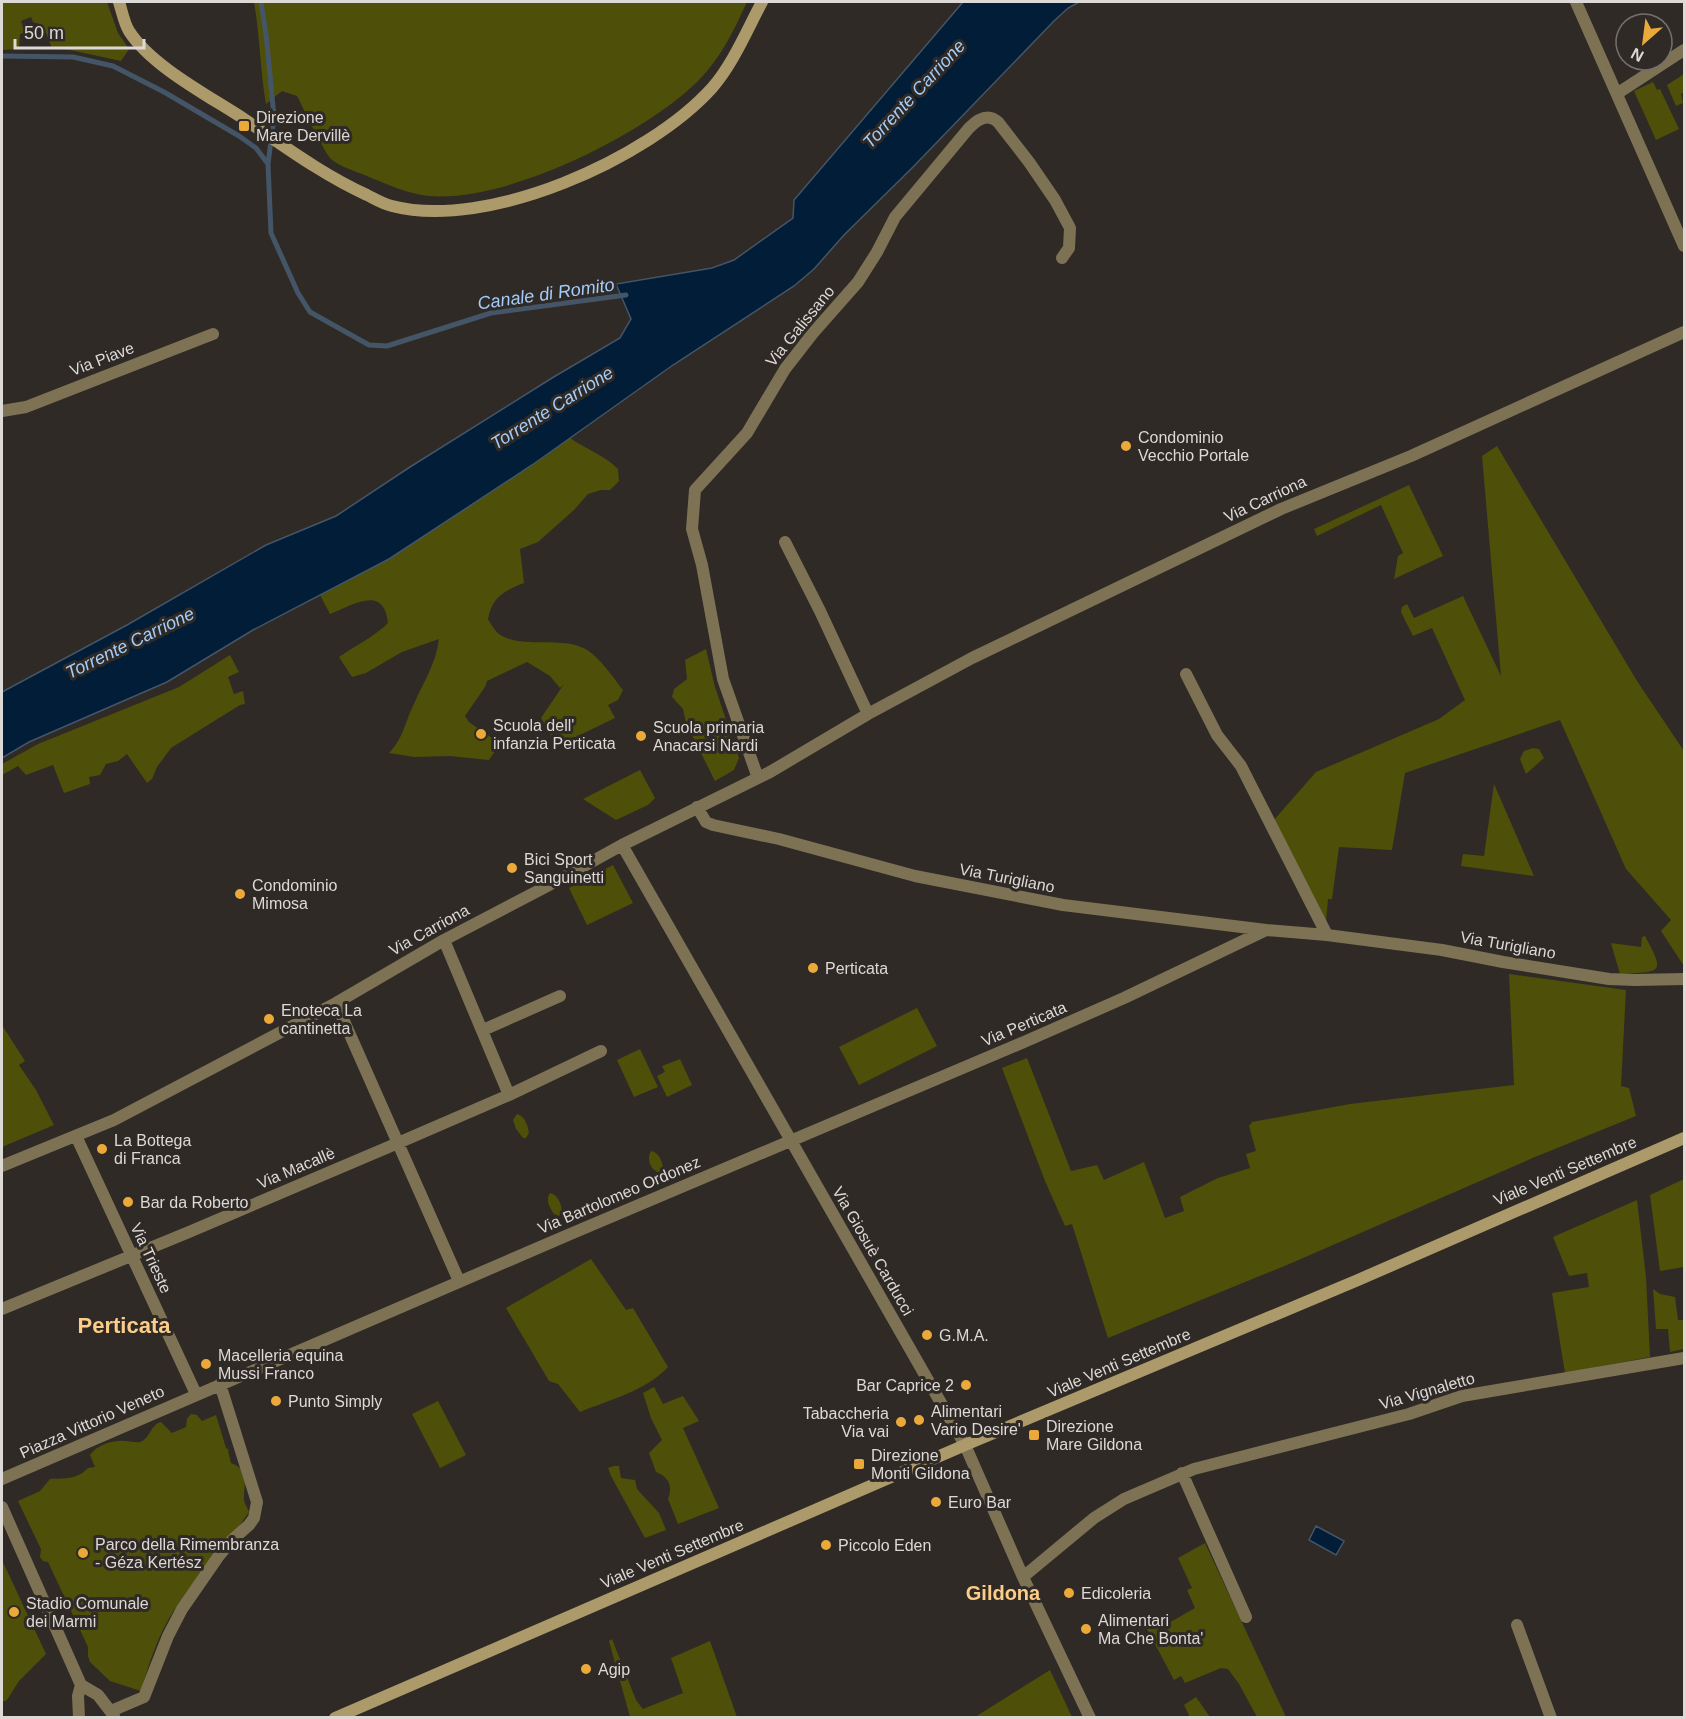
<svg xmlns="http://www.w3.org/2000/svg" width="1686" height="1719" font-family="Arial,sans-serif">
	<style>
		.green { fill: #4e4f08 }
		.water { fill: #021d37; stroke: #445567; stroke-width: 1.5 }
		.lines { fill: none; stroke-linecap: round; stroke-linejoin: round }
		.stream { stroke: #445567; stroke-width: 5 }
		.minor { stroke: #7e7255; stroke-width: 12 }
		.secondary { stroke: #ad9a6a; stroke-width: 12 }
		.poi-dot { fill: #eba93a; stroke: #2f2a26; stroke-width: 2 }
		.labels { text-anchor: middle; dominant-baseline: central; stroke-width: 6; stroke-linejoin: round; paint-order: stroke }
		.poi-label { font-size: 16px; fill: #ddd9d7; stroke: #2f2a26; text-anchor: start }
		.street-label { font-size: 16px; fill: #ddd9d7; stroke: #2f2a26 }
		.water-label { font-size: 18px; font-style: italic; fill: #a2ccfa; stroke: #2f2a26 }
		.quarter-label { font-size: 20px; font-weight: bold; fill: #fbcd89; stroke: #2f2a26 }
		.district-label { font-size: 22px; font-weight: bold; fill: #fbcd89; stroke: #2f2a26 }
	</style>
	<rect width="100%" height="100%" fill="#2f2a26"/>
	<path class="green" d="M2 2H107L118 33 129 49 121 61 70 50 52 48 43 25 33 22 31 17 21 21 25 33 20 34 19 49 2 50Z
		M254 2H747C733 32 721 58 697 82 643 135 506 203 429 196 408 194 389 185 369 177 358 172 341 167 332 160 324 153 303 107 297 96L282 91 266 104C260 70 260 36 254 2Z
		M1684 74V92L1681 94 1683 103 1676 106 1667 85Z
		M1653 82 1657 90 1660 89 1679 129 1656 140 1634 91Z
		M570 438C586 449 604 455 618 469L619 481 610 490H601L588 494 574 510 538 542 520 549 524 583C504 591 492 597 488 619 491 624 495 631 499 634 520 649 557 637 581 647 596 652 613 677 623 690L618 700 608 705 615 718 557 746 541 718 564 684 560 688 550 676 527 662 487 681 485 687 465 716 469 722 499 743 501 742 489 760 450 756 414 757 389 753C403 739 405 722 413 706 423 683 436 664 439 639L402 652 366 673 352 677 339 657C356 645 374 637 388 623 384 584 353 605 330 614L320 595 389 559Z
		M1497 446 1637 681 1684 751V966L1661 931 1671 920 1626 869 1560 720 1405 773 1392 850 1339 847 1332 899H1328L1326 922 1273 821 1316 772 1439 719 1465 700 1432 628 1413 636 1401 612 1402 607 1407 604 1414 618 1463 596 1501 676 1482 456Z
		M1409 485 1443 556 1394 579 1398 556 1403 553 1381 505 1317 536 1314 529Z
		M706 649 715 687 739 758 734 770 715 781 686 723 683 709 672 697 674 689 687 679 685 660Z
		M230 655 239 672 228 677 234 694 243 691 245 704 240 705 171 748 157 767 152 779 147 783 127 754 118 761 106 764 100 775 89 777 90 784 64 793 53 765 26 775 18 766 2 775V764L38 744 179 687Z
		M1533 748 1539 749 1544 758 1526 774 1520 759 1524 751Z
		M640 770 655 798 648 805 616 820 583 799Z
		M1494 784 1534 876 1461 866 1463 854 1484 856Z
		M613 865 633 903 587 925 569 888Z
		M1645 936C1666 975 1661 971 1620 974L1611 943 1641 947 1642 937Z
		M1509 974 1626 990 1621 1086 1629 1088 1636 1116 1535 1157 1287 1265 1108 1338 1072 1224 1065 1226 1045 1181 1002 1068 1027 1058 1071 1171 1097 1165 1104 1180 1144 1162 1165 1218 1184 1211 1180 1197 1218 1178 1250 1168 1246 1154 1256 1151 1249 1126 1252 1122 1350 1104 1514 1085Z
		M917 1008 937 1046 859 1085 839 1047Z
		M2 1025 25 1061 19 1065 36 1090 54 1125 2 1147Z
		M640 1049 658 1087 634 1097 617 1060Z
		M680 1059 692 1085 667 1097 657 1076 665 1072 662 1066Z
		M517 1114C525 1116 528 1126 529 1133L526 1138H523L516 1129 513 1120Z
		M651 1151C660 1153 663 1163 663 1171L660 1173C651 1171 646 1159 651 1151Z
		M1684 1179V1267L1660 1271 1650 1195Z
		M550 1193C558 1195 561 1203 562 1211L559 1216 554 1214C550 1208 545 1200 550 1193Z
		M1637 1200 1646 1277 1650 1357 1565 1373 1552 1293 1589 1287 1587 1273 1569 1276 1553 1237Z
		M591 1259 626 1310 633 1308 668 1367C646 1391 609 1400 580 1412L558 1384 549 1381 506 1308Z
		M1653 1289 1660 1294 1675 1297 1678 1320H1684V1349L1670 1352 1668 1329H1656Z
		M654 1387 663 1404 683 1396 699 1421 683 1428 719 1508 678 1524 668 1499C673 1486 669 1477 656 1472L649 1453 662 1440 651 1418 643 1393Z
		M438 1401 466 1455 440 1468 412 1414Z
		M191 1414 197 1415 202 1421 216 1415 226 1448 229 1450 228 1451 231 1463C250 1470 244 1481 244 1497 243 1502 247 1507 249 1512L240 1525 239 1532C213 1559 186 1588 167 1622 155 1644 148 1667 141 1691L110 1681 90 1662 88 1656V1647L48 1562 43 1561 40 1557 41 1549 18 1501 40 1491 50 1479C65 1478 76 1480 88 1468L95 1467 90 1455C97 1445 112 1440 125 1441 130 1441 135 1443 140 1442 150 1439 150 1425 161 1422L172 1433 186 1427 187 1419Z
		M614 1466H619L621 1478 635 1480 637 1489 659 1513 666 1530 645 1538 611 1476 608 1468Z
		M1205 1543 1286 1717H1257L1239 1684 1228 1669 1221 1668 1185 1683 1181 1676 1174 1680 1147 1629 1160 1628 1195 1608 1187 1590 1192 1588 1178 1558Z
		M2 1560 46 1654 19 1681 7 1700 2 1702Z
		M612 1639 636 1700 643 1709 683 1693 671 1658 710 1641 737 1717H630L609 1641Z
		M1050 1670 1072 1717H975Z
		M1196 1697 1210 1717H1190L1184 1705Z"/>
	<path class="water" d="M963 2H1079L1068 8 1054 21 913 167 844 235 814 269 794 286 673 365 532 465 389 559 253 630 167 682 29 742 2 758V692L127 625 266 545 336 516 410 467 552 378 620 338 631 319 616 284 712 268 734 260 793 218 794 200Z
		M1316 1526 1344 1541 1336 1555 1309 1540Z"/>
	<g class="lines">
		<path class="stream" d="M261 2 266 34 274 117 268 164 271 233 298 293 310 312 369 345 387 346 491 313 626 295
			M2 56 73 57 113 66 164 92 239 136 256 148 268 164"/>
		<path class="minor" d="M1576 2 1684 246
			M1618 93 1684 50
			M2 411 26 407 213 334
			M785 542 820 611 868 714
			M1186 674 1217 735 1241 766 1327 935
			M758 778 723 679 702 565 692 529 695 490 747 433 785 369 813 333 858 282 877 252 895 217 969 128C978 119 988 113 998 122L1029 162 1055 200 1070 228 1069 248 1062 258
			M697 807 706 822 713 825 779 839 915 876 1063 905 1266 930 1327 935 1442 950 1503 962 1609 979 1635 980 1684 979
			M622 845 965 1445 1023 1577 1090 1718
			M444 940 509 1095
			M336 1003 459 1281
			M483 1030 560 996
			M76 1136 196 1394
			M2 1166 114 1120 336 1003 444 940 555 882 622 845 770 772 868 714 972 658 1281 509 1411 456 1684 332
			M2 1309 189 1232 398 1143 509 1095 601 1051
			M1182 1473 1246 1617
			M2 1479 568 1235 1024 1042 1124 998 1266 930
			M2 1507 81 1685 98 1695 114 1716
			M1023 1577 1094 1518 1124 1499 1194 1469 1409 1414 1462 1396 1684 1358
			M1517 1625 1551 1718
			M111 1711 144 1697 168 1636 182 1609 218 1557 232 1540 249 1525 254 1518 257 1502 220 1384
			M79 1718 78 1696 81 1685"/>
		<path class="secondary" d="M119 2C122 11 124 23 129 31 151 66 209 96 244 119 284 146 323 175 367 195 375 199 383 204 392 206 487 231 648 159 712 88 733 64 747 30 762 2
			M335 1718 965 1445 1358 1280 1684 1138"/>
	</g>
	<g class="poi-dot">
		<rect x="238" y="120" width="12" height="12" rx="3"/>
		<circle cx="1126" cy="446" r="6"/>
		<circle cx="481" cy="734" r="6"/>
		<circle cx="641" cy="736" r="6"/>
		<circle cx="512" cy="868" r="6"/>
		<circle cx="240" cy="894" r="6"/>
		<circle cx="813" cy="968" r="6"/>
		<circle cx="269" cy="1019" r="6"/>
		<circle cx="102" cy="1149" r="6"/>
		<circle cx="128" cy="1202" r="6"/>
		<circle cx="927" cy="1335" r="6"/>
		<circle cx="206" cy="1364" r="6"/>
		<circle cx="966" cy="1385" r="6"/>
		<circle cx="276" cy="1401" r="6"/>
		<circle cx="919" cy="1420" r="6"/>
		<circle cx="901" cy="1422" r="6"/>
		<rect x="1028" y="1429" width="12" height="12" rx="3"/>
		<rect x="853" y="1458" width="12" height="12" rx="3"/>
		<circle cx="936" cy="1502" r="6"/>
		<circle cx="826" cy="1545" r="6"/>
		<circle cx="83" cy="1553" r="6"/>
		<circle cx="1069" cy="1593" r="6"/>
		<circle cx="14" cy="1612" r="6"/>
		<circle cx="1086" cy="1629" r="6"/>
		<circle cx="586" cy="1669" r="6"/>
	</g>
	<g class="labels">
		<g class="poi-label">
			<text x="256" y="117">Direzione<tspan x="256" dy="18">Mare Dervillè</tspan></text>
			<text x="1138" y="437">Condominio<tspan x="1138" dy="18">Vecchio Portale</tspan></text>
			<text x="493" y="725">Scuola dell'<tspan x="493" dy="18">infanzia Perticata</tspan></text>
			<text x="653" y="727">Scuola primaria<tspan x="653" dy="18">Anacarsi Nardi</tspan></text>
			<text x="524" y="859">Bici Sport<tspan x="524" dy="18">Sanguinetti</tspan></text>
			<text x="252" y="885">Condominio<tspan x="252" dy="18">Mimosa</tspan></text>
			<text x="825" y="968">Perticata</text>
			<text x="281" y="1010">Enoteca La<tspan x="281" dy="18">cantinetta</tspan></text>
			<text x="114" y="1140">La Bottega<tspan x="114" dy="18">di Franca</tspan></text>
			<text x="140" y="1202">Bar da Roberto</text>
			<text x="939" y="1335">G.M.A.</text>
			<text x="218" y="1355">Macelleria equina<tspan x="218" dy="18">Mussi Franco</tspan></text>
			<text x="954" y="1385" text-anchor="end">Bar Caprice 2</text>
			<text x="288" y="1401">Punto Simply</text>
			<text x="931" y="1411">Alimentari<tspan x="931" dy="18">Vario Desire'</tspan></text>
			<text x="889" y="1413" text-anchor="end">Tabaccheria<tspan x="889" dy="18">Via vai</tspan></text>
			<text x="1046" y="1426">Direzione<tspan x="1046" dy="18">Mare Gildona</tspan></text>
			<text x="871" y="1455">Direzione<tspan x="871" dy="18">Monti Gildona</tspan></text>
			<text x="948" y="1502">Euro Bar</text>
			<text x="95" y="1544">Parco della Rimembranza<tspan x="95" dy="18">- Géza Kertész</tspan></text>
			<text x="838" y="1545">Piccolo Eden</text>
			<text x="1081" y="1593">Edicoleria</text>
			<text x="26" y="1603">Stadio Comunale<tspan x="26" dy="18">dei Marmi</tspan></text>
			<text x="1098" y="1620">Alimentari<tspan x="1098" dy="18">Ma Che Bonta'</tspan></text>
			<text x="598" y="1669">Agip</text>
		</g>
		<g class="street-label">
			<text transform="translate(800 326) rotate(-51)">Via Galissano</text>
			<text transform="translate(102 359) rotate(-21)">Via Piave</text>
			<text transform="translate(1265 499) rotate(-25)">Via Carriona</text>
			<text transform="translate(1007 878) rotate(11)">Via Turigliano</text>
			<text transform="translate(429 930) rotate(-29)">Via Carriona</text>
			<text transform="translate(1508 945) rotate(10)">Via Turigliano</text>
			<text transform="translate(1024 1024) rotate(-23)">Via Perticata</text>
			<text transform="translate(296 1168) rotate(-23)">Via Macallè</text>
			<text transform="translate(1565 1171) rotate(-23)">Viale Venti Settembre</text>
			<text transform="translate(619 1195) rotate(-23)">Via Bartolomeo Ordonez</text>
			<text transform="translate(873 1251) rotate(60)">Via Giosuè Carducci</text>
			<text transform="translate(151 1258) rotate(65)">Via Trieste</text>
			<text transform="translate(1119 1363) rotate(-23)">Viale Venti Settembre</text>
			<text transform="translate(1427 1391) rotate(-16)">Via Vignaletto</text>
			<text transform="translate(92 1422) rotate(-24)">Piazza Vittorio Veneto</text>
			<text transform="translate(672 1554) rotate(-23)">Viale Venti Settembre</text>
		</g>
		<g class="water-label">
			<text transform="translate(914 94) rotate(-47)">Torrente Carrione</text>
			<text transform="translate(546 294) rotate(-8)">Canale di Romito</text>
			<text transform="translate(552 408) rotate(-32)">Torrente Carrione</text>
			<text transform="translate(130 643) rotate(-26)">Torrente Carrione</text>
		</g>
		<g class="quarter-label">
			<text x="1003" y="1593">Gildona</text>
		</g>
		<g class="district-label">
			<text x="124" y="1325">Perticata</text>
		</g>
	</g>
	<rect width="1686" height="1719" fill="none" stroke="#ddd9d7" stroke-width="6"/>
	<g transform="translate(1644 42) rotate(208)"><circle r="28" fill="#2f2a26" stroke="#75706d" stroke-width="1.5"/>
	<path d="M0-4.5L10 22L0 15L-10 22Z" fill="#eba93a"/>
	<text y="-9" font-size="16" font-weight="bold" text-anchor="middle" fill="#ddd9d7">N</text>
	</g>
	<path d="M15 39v9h129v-9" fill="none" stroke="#ddd9d7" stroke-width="3"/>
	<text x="24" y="39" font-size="18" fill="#ddd9d7" stroke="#2f2a26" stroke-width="4.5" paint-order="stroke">50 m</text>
</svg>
